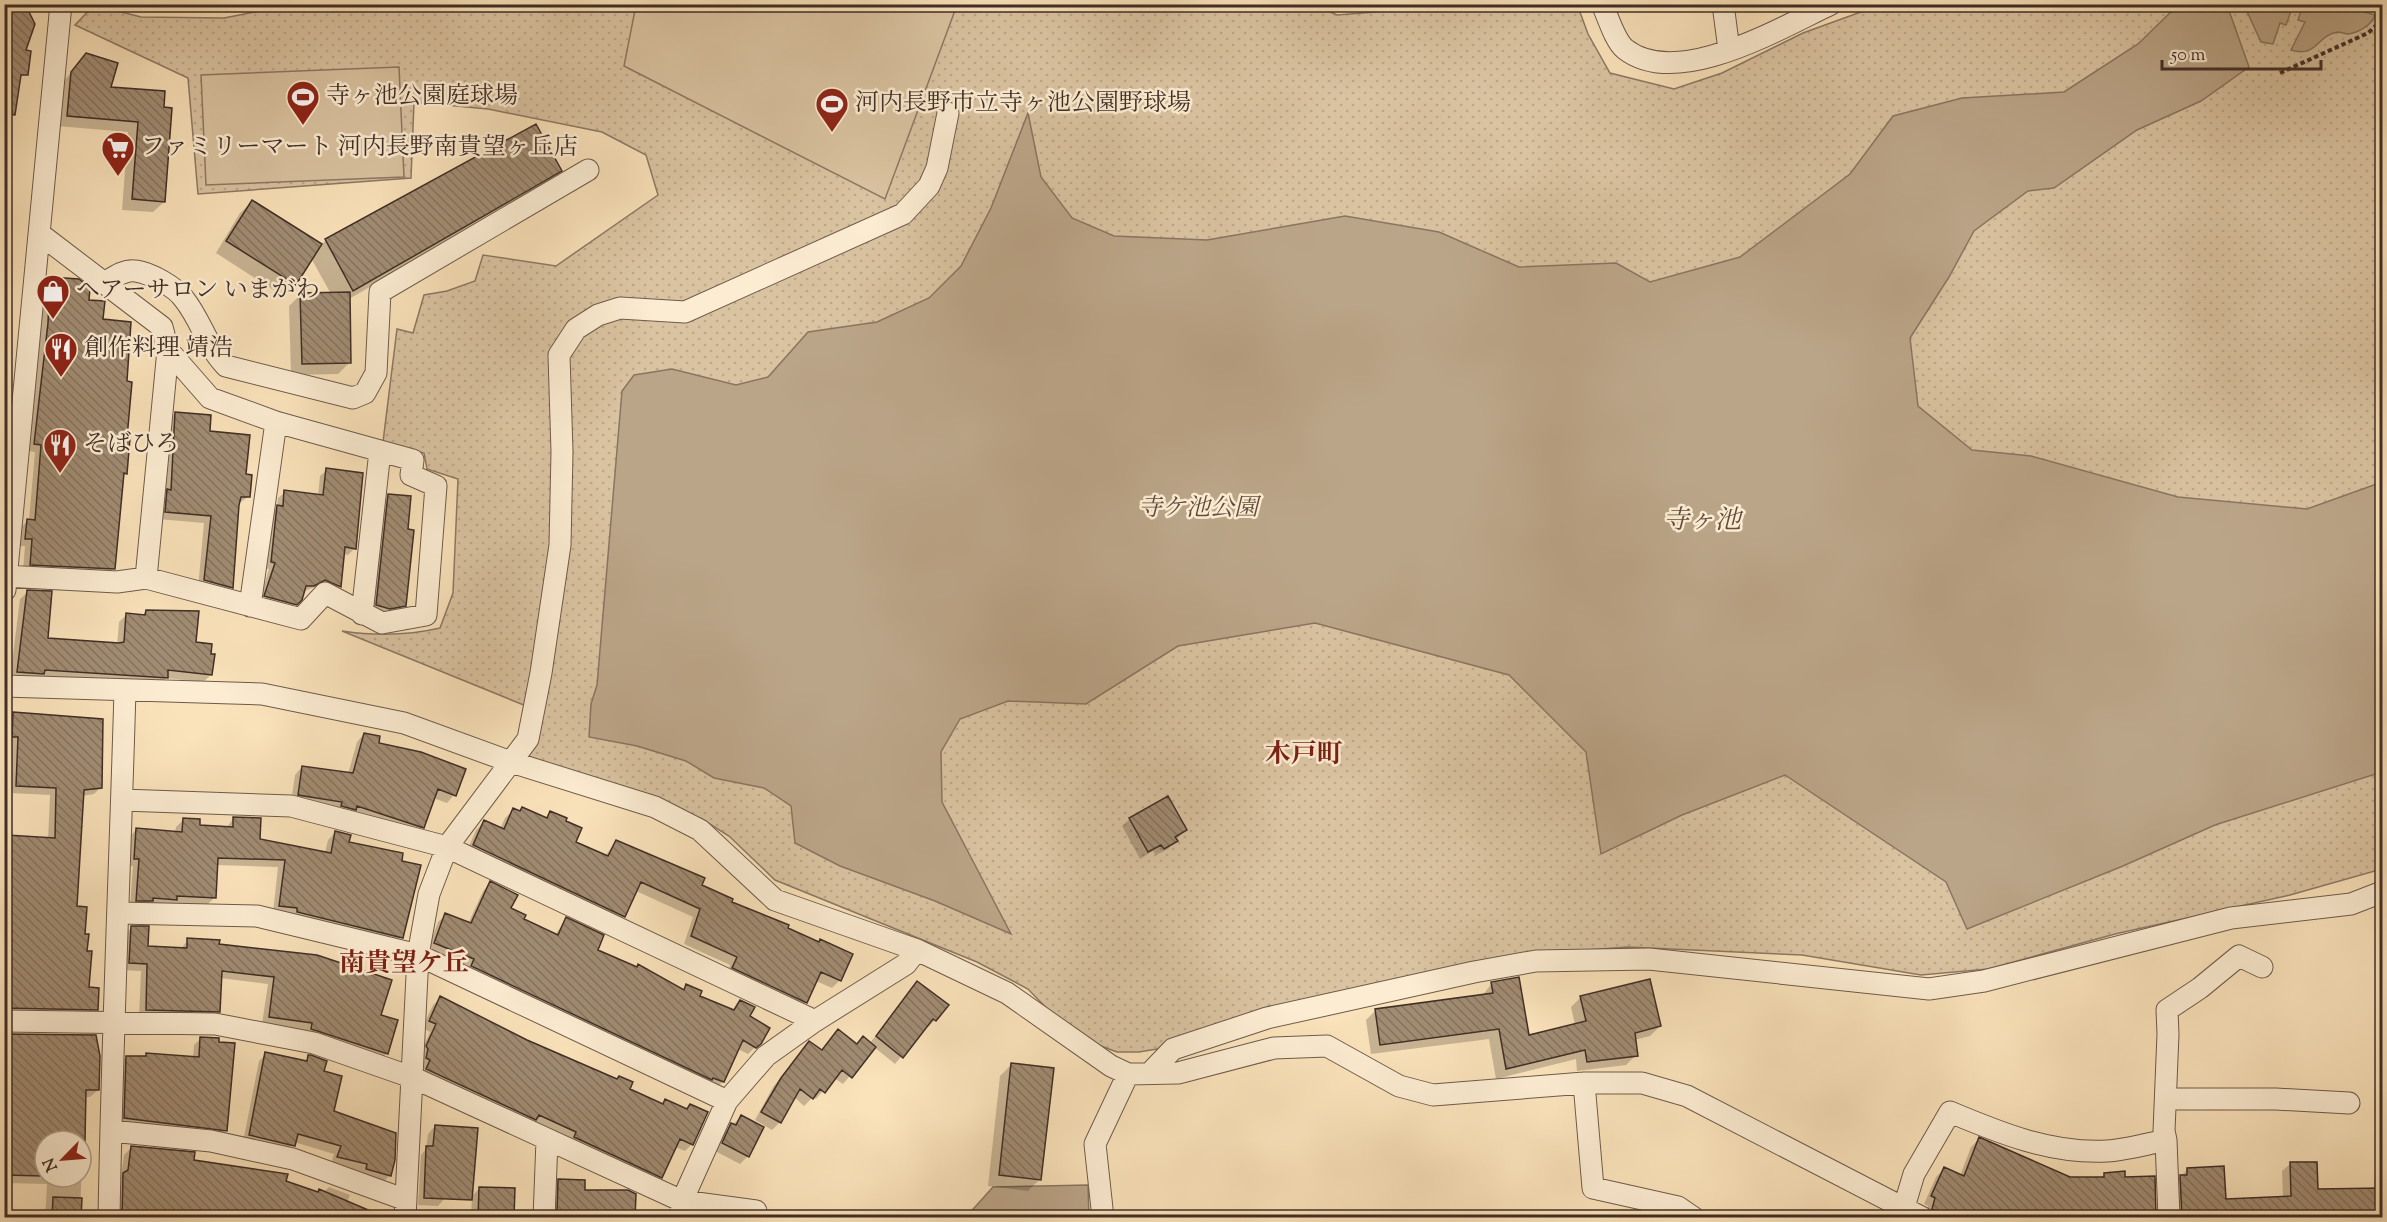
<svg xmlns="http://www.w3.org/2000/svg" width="2387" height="1222" font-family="'Sorts Mill Goudy','Noto Serif JP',serif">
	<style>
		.park { fill: url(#park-dots); stroke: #8d7864; stroke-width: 1.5 }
		.pitch { fill: #dac3a1; stroke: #8d7864; stroke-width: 1.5 }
		.water { fill: #bba588; stroke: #8a7561; stroke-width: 1.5 }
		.shadow { fill: #0003; fill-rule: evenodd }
		.building { fill: url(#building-back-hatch); stroke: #402e26; stroke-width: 1.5 }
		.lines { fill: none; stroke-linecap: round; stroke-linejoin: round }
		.minor-casing { stroke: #6e5b4b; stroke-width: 23 }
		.path { stroke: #402e26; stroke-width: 4; stroke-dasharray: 4.5 3; stroke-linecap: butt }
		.minor { stroke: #fcecd2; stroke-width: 21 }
		.labels { text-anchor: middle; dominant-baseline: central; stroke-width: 5; stroke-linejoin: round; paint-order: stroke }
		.poi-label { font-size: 24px; fill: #402e26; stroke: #fcecd2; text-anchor: start }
		.park-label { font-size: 24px; font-style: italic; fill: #5f4c3f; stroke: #fcecd2 }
		.water-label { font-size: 26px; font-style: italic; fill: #5f4c3e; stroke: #fcecd2 }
		.neighbourhood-label { font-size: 26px; font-weight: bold; fill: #7a1f14; stroke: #fcecd2 }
	</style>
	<defs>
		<pattern id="park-dots" width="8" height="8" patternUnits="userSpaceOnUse" patternTransform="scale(1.5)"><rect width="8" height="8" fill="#dac3a1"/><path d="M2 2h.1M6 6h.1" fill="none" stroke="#bca88a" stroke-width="1.8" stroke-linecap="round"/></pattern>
		<pattern id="building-back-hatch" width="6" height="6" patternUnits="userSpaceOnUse" patternTransform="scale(1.5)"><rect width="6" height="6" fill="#a18c73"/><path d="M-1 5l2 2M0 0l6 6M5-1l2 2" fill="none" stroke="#85735e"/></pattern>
	</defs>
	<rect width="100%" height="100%" fill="#fae2ba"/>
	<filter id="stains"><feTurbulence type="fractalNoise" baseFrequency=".00333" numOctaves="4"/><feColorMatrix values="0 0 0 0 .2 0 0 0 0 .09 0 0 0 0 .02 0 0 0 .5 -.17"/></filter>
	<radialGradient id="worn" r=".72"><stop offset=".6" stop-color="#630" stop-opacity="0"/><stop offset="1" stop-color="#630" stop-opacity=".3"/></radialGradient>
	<path class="park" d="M295 4H1313L1337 15 1388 11 1410 4H1577L1588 34 1610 73 1674 89 1722 73 1803 33 1880 5H2382V869L2290 895 2115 934 1988 969 1921 975 1802 955 1627 947 1559 952 1182 1037 1157 1049 1139 1052H1117L1090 1042 1061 1023 1028 989 977 962 775 880 729 836 702 819 528 759 536 710 342 631C376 636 406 636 440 628L453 593 458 479 427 469 424 453 383 442 397 329 413 333 424 295 447 291 475 281 483 255 556 266 658 195 646 155 602 132 488 109 414 102 411 178 198 194 188 78 75 25 94 5 141 17 224 18Z"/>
	<path class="pitch" d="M639 5V4L957 5 885 199 624 66 635 10Z
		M399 67 404 177 206 185 201 75Z"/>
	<path class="water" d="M2178 5H2227L2249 67 2201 101 2137 130 2054 188 2028 191 1974 231 1949 277 1910 338 1918 406 1972 450 2031 456 2178 497 2307 509 2382 482V772L2215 825 2123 866 1967 929 1946 882 1785 775 1682 815 1601 854 1586 752 1509 675 1315 623 1178 646 1086 704 1008 701 960 719 941 752 942 802 1011 934 935 901 840 866 795 843 791 806 764 788 714 778 686 761 637 746 589 737 591 704 597 685 622 391 634 375 672 369 736 385 768 377 808 332 877 322 929 298 961 266 991 208 1028 113 1041 177 1072 218 1114 236 1207 240 1345 216 1439 232 1519 267 1616 263 1650 282 1740 257 1850 174 1893 116 1962 98 2064 92 2138 44Z
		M2244 5H2279L2291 11 2286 25 2280 23 2273 44 2261 42Z
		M2297 5H2358L2357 10 2375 15C2372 25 2358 33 2348 34 2345 34 2341 32 2338 32 2316 35 2318 58 2291 50L2305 22 2298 20 2302 7Z
		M1088 1185 1089 1217H966L993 1187Z"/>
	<path class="shadow" d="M87 55 109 88 164 93V202L153 212 122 210 128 132 57 126 61 84Z
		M560 170 544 186 349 299 350 362 338 374 291 375 289 306 301 294H331L311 258 295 284 283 296 216 253 240 213 252 202 321 245 326 240Z
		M50 278 87 301 101 320 125 383V473L122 477 114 568 106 576 23 571 25 546H19L20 528 29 520 35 452 28 451 41 331 43 285Z
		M175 413 208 433 245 475 248 497 238 504 231 587 224 595 198 588 204 523 158 519 168 421Z
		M327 470 355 548 348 555 343 554 339 586 333 593 317 586 302 592 300 599 289 611 259 602 269 569 265 568 271 513 277 507 278 498 285 492 318 496 320 476Z
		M389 495 404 605 396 613H369L381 503Z
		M28 592 46 639 117 645 119 622 126 615 142 616 146 611 194 643 211 675 203 682 166 678 159 685 10 679 20 599Z
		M13 713 101 787 94 794 82 796 75 908 86 952 88 988 96 1009 89 1016H4V840L8 837 48 840 50 795 10 793 12 744H5L6 720Z
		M364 734 454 795 447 803 433 798 423 827 415 835 291 802 295 775 302 767 348 774 357 742Z
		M513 810 545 818 551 813 574 843 605 856 616 842 730 903 786 928 840 980 832 988 816 981 806 1002 798 1010 725 976 730 965 684 944 693 917 636 891 624 916 616 925 466 853 476 830 484 822 500 829 505 818Z
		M234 818 259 840 325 853 328 840 336 832 348 843 401 937 394 945 273 913 278 867 216 865 214 898 207 905 171 903 168 907 130 908 133 866H127L128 838 136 830 175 833 176 827 183 820 198 826 226 828Z
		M1130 819 1185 830 1168 849 1156 855 1153 851 1140 859 1122 826Z
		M490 883 509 909 522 920 555 935 566 919 596 950 636 968 638 966 682 990 686 986 698 996 732 1011 740 1002 748 1017 755 1047 748 1054 738 1049 723 1082 715 1089 464 974 467 967 427 951 438 922 446 915 468 924 483 891Z
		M131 928 146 948 180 950 188 940 218 946 396 1021 386 1054 379 1061 304 1037 306 1030 262 1024 268 984 220 978 218 1011 211 1019 139 1017 141 971 122 970 124 935Z
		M1492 983 1528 1037 1575 1025 1571 1007 1581 997 1660 1026 1650 1036 1634 1040 1636 1055 1626 1065 1577 1071 1576 1059 1496 1079 1489 1039 1371 1054 1366 1020 1376 1010 1482 996Z
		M910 990 935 1020 928 1027 926 1026 895 1064 874 1047 843 1084 834 1078 816 1099 813 1097 804 1106 794 1097 780 1122 772 1130 755 1120 773 1087 802 1050 821 1051 838 1031 856 1045 870 1043Z
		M441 998 661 1105 665 1101 686 1110 690 1106 692 1144 685 1151 675 1147 661 1177 653 1184 420 1077 424 1068 419 1065 420 1054 430 1032 422 1028 433 1005Z
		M4 1033 95 1037 98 1090 90 1097H84L80 1218H45L47 1184 4 1183ZM45 1141H81V1177H45Z
		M201 1038 225 1130 218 1137 121 1127 119 1065 126 1057 144 1058 147 1055 193 1058 194 1045Z
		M266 1054 304 1062 309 1057 322 1072 332 1112 394 1160 389 1176 382 1183 359 1176 360 1172 331 1164 334 1154 294 1142 286 1153 243 1142 259 1061Z
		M1012 1064 1040 1179 1028 1191 988 1186 1000 1076Z
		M741 1117 748 1156 740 1164 715 1151 724 1132Z
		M435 1126 445 1198 438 1206 418 1205 421 1155 426 1149 428 1134Z
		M1979 1139 2070 1179H2100L2105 1174 2124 1179 2155 1218 1924 1216 1928 1206 1924 1204 1936 1177 1944 1169 1960 1176 1971 1147Z
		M132 1147 284 1182 316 1193 319 1190 325 1191 329 1187 350 1195 347 1202 384 1218H116V1182L121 1177 124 1155Z
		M2290 1164 2317 1190 2374 1189V1180L2382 1172V1218H2173V1184L2188 1169 2224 1200 2283 1198 2282 1171Z
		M559 1181 583 1191 634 1218H550L551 1188Z
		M480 1188 512 1218H471L472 1196Z"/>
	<path class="building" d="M4 4H25L35 24 26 50 31 51 28 75H21L15 115 4 114Z
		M86 53 118 63 111 87 165 91 164 107 172 108 165 202 132 199 138 122 67 116 71 72Z
		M536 124 562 171 353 291 325 239Z
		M252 200 322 244 296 285 226 241Z
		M50 277 79 279 90 288 89 300 105 301 103 319 131 322 127 381 132 382 127 438H130L127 474 124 473 115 569 30 565 32 539H25L27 519 35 520 41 445 34 444 48 323Z
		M350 292 351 363 302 364 300 293Z
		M175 412 211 415 210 431 250 435 246 474 252 475 250 497H241L239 505 233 588 204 580 211 516 165 512 167 489 171 490Z
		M326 468 363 473 356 549 345 547 341 587 325 580 314 586H306L302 600 297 605 264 596 275 563 271 562 277 505 283 506 284 490 323 495Z
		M388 494 411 496 408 529 414 530 406 606 390 609 376 605Z
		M27 590 52 591 48 638 119 643 124 642 126 613 145 615 146 610 199 611 196 642 212 644 211 654H215L212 675 168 670V678L45 670 44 674 17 672Z
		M13 712 103 719 102 788 84 790 77 906 87 907 85 934H89L87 951H92L89 987 99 988 98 1010 4 1008 7 835 55 838 56 788 16 786 18 737H12Z
		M364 733 380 736 379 743 421 752 466 769 456 796 438 789 424 828 357 806 356 810 341 806 342 802 298 795 302 766 353 773Z
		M1168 796 1187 830 1175 837 1178 841 1164 849 1161 845 1148 852 1129 818Z
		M522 807 547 818 550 811 567 818 566 821 582 828 576 842 608 856 616 840 705 878 702 885 733 899 732 902 789 925 788 928 819 942 820 939 853 954 841 981 821 972 807 1003 732 968 737 957 691 936 700 909 641 882 625 917 473 845 484 820 504 829 513 808 520 811Z
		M233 817 261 818 260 839 331 853 335 831 351 835 349 842 403 853 402 861 421 865 403 938 297 912V908L279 906 285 860 218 858 216 898 177 896V900L153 898V901H136L139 859H134L136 828 182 832 183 818 200 819V825L233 827Z
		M490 881 518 895 511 908 526 915 524 919 558 935 566 917 604 935 598 950 637 967 638 964 684 990 686 984 702 991 700 996 734 1010 740 1000 755 1007 750 1016 770 1028 761 1044 756 1048 743 1040 724 1082 713 1078 712 1080 471 966 474 959 434 943 445 913 471 923Z
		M131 926H149L148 946 187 948V938L220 940 219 944 317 955 392 980 381 1015 398 1020 388 1054 311 1029 312 1023 269 1017 274 977 222 971 220 1012 146 1010 147 964 129 963Z
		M1519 977 1529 1035 1586 1021 1580 996 1650 979 1661 1026 1635 1033 1638 1056 1587 1062 1585 1050 1506 1069 1499 1029 1380 1045 1375 1009 1493 993 1491 982Z
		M917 981 949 1005 936 1021 933 1019 903 1058 876 1036Z
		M440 996 527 1040 617 1079 619 1076 633 1082 630 1089 663 1104 665 1099 687 1109 690 1104 708 1112 693 1145 680 1139 662 1178 574 1137 576 1132 539 1115 536 1120 426 1069 430 1060 426 1058 428 1049 426 1046 436 1024 429 1021Z
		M838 1029 857 1044 863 1036 876 1047 852 1078 842 1070 825 1093 820 1089 813 1099 800 1089 781 1123 761 1112 781 1078 809 1041 822 1050Z
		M4 1034 96 1035 100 1056 99 1090H86L85 1141H45L43 1176 5 1175Z
		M200 1037 219 1038V1042L235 1043 227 1131 124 1118 126 1056H146V1053L199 1057Z
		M265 1052 307 1061 308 1055H311L327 1061 324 1071 342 1076 334 1111 396 1133 395 1160 391 1176 366 1169 367 1164 337 1157 341 1146 298 1134 295 1146 249 1135Z
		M1011 1063 1054 1068 1041 1180 999 1175Z
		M741 1115 764 1127 749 1157 722 1143 731 1123 736 1125Z
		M435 1125 478 1128 472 1200 424 1198 426 1146H433Z
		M1979 1137 2070 1177H2104V1173L2125 1171V1177L2155 1176 2156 1218 1950 1217 1932 1209 1935 1198 1931 1196 1944 1167 1964 1176Z
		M131 1146 195 1152 194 1160 288 1174 286 1181 318 1192 319 1189 387 1218H122L123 1173 128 1170Z
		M2290 1162H2317L2318 1189 2382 1188V1218H2182L2180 1175H2187V1168L2224 1166 2226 1199 2291 1196Z
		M558 1179 585 1180V1190H628L636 1194 635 1218 557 1213Z
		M479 1187 515 1188 514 1218H478Z
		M53 1197 82 1198 81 1218H52Z"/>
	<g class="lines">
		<defs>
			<path id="minor" d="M1602 4C1608 17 1615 41 1625 49 1677 90 1780 28 1831 4
				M1723 4 1729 50
				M106 282C114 277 125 269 136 271 150 273 176 287 184 299 201 320 207 347 226 366L353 398 365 393 376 373 380 292 588 170
				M4 576 117 582 146 578 301 619 325 593 382 623 426 615 436 486 411 475 413 460 276 422 210 398 168 350 162 327 40 234
				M146 578 168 350
				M5 590 61 4
				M250 606 276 422
				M362 614 380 451
				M4 686 262 694 404 723 511 762 655 807 700 830 775 900 917 950 1007 993 1111 1066 1128 1074 1178 1073 1274 1048 1327 1046 1399 1086 1433 1095 1584 1083H1642L1687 1096 1923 1218
				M122 800 291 806 447 847 815 1021
				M119 913 257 916 418 955 727 1101
				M4 1021 215 1024 314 1043 414 1078 682 1201 756 1211
				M1150 1073 1173 1049 1267 1018 1474 972 1536 961 1649 959 1929 989 1984 981 2231 918 2351 904 2382 892
				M1584 1083 1593 1188 1678 1207 1694 1218
				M2166 1099H2276L2349 1103
				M111 1131 211 1141 293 1159 406 1200
				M2166 1140 2164 1131 2168 1034 2167 1010 2200 988 2239 956 2262 967
				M1904 1207 1914 1174 1950 1112C2000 1133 2051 1154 2107 1151 2126 1150 2147 1144 2166 1140L2169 1218
				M109 1218C112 1041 120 866 125 690
				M405 1218 418 955 429 894 447 847 528 739 541 673 560 545 562 452 559 355 576 329 598 315 620 308 685 312 903 214 929 186 937 168 948 113
				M544 1218 547 1140
				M680 1218 682 1201 727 1101 766 1056 815 1021 906 964 917 950
				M1103 1218 1095 1144 1128 1074"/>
		</defs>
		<use href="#minor" class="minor-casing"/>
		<path class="path" d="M2280 73 2368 33 2382 20"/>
		<use href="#minor" class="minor"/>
	</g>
	<defs>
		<symbol id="stadium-pin" viewBox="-11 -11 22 30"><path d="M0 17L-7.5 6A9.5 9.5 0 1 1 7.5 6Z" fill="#8f2418" stroke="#fcecd2"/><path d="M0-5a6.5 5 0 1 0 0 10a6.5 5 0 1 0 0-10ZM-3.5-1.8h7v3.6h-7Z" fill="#fff"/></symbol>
		<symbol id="supermarket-pin" viewBox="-11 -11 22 30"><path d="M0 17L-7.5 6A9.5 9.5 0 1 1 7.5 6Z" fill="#8f2418" stroke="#fcecd2"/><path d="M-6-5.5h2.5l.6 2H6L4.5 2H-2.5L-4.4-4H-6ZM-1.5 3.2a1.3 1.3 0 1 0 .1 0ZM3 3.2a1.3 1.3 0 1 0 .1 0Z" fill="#fff"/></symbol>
		<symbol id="shop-pin" viewBox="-11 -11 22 30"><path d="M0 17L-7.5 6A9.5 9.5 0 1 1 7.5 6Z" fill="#8f2418" stroke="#fcecd2"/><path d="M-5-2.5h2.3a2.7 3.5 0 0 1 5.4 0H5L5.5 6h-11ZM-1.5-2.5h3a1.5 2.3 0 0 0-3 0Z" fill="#fff"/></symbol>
		<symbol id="restaurant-pin" viewBox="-11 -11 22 30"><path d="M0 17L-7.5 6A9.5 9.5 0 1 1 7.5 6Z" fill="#8f2418" stroke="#fcecd2"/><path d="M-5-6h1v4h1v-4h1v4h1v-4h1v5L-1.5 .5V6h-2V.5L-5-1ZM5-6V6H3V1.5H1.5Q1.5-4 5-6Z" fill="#fff"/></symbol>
	</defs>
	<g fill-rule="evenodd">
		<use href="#stadium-pin" x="284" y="78" width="38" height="52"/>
		<use href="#stadium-pin" x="813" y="85" width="38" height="52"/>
		<use href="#supermarket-pin" x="99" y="129" width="38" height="52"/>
		<use href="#shop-pin" x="34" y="272" width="38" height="52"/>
		<use href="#restaurant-pin" x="42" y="330" width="38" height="52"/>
		<use href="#restaurant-pin" x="41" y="426" width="38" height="52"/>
	</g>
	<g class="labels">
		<g class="poi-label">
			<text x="326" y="97">寺ヶ池公園庭球場</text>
			<text x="855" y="104">河内長野市立寺ヶ池公園野球場</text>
			<text x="141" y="148">ファミリーマート 河内長野南貴望ヶ丘店</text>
			<text x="76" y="291">ヘアーサロン いまがわ</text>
			<text x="84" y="349">創作料理 靖浩</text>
			<text x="83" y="445">そばひろ</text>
		</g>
		<g class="park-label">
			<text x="1198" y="509">寺ケ池公園</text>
		</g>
		<g class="water-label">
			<text x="1702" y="521">寺ヶ池</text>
		</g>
		<g class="neighbourhood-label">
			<text x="1304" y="755">木戸町</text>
			<text x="404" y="964">南貴望ケ丘</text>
		</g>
	</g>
	<rect width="2387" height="1222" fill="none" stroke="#fae2ba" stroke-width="24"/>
	<rect x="6" y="6" width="2375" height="1210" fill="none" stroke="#402e26" stroke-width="3"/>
	<rect x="12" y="12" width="2363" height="1198" fill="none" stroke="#402e26" stroke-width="1.5"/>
	<g transform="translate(63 1159) rotate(245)"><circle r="28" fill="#fcecd2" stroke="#b1a08d" stroke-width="1.5"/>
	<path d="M0-4.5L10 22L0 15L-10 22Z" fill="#8f2418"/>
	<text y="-9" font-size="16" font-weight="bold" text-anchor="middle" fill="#402e26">N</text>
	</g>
	<path d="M2162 60v9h159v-9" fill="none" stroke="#402e26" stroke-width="3"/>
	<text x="2171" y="60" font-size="18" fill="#402e26" stroke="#fcecd2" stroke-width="4.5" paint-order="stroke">50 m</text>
	<rect width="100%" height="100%" filter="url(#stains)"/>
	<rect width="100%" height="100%" fill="url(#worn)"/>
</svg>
